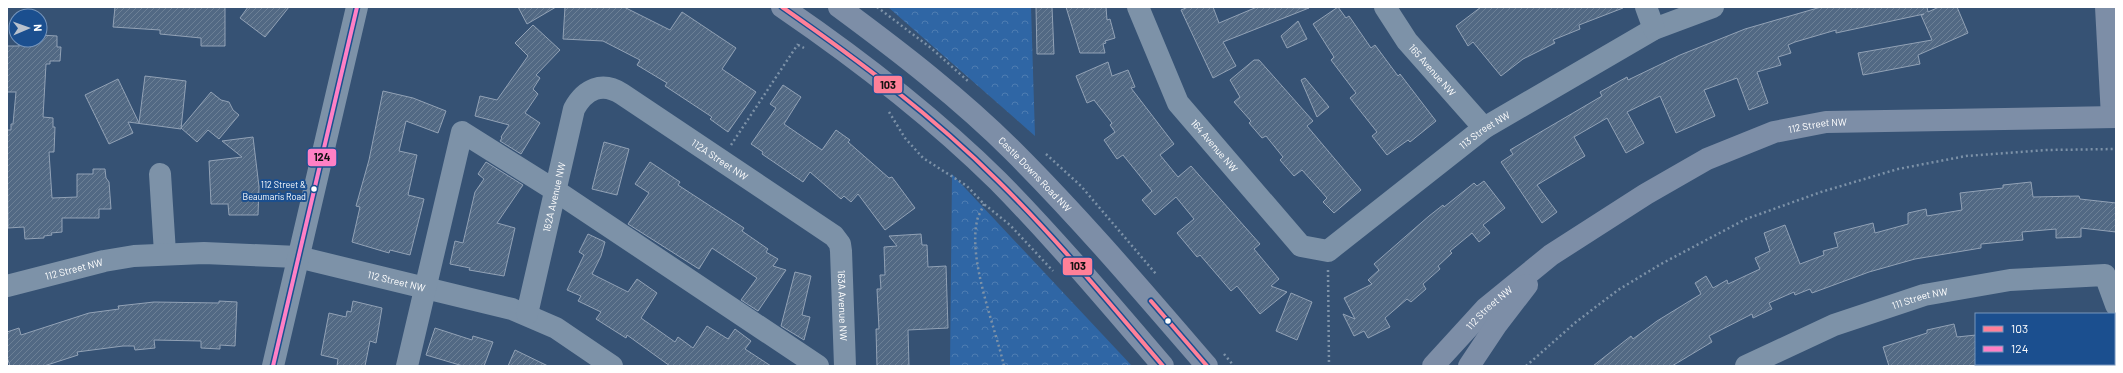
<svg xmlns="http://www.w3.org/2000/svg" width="2123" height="373" font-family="Barlow,sans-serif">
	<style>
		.forest { fill: url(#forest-crowns) }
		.building { fill: url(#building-hatch); stroke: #92a2b6 }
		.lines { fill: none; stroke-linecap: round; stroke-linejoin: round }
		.path { stroke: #7d92a8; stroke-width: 2.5; stroke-dasharray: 2 3; stroke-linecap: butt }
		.minor { stroke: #7d92a8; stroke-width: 22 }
		.major { stroke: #7d8ea7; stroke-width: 22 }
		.bus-1-casing { stroke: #1b4f8f; stroke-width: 7 }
		.bus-2-casing { stroke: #1b4f8f; stroke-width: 7 }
		.bus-1 { stroke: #ff8098; stroke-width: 4 }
		.bus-2 { stroke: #ff80c5; stroke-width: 4 }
		.bus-dot { fill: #fff; stroke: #1b4f8f; stroke-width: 1.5 }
		.labels { text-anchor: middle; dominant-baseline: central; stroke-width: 4; stroke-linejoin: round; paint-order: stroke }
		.bus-label { font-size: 9px; fill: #fff; stroke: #1b4f8f; text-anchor: end }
		.street-label { font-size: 10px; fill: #fff; stroke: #1b4f8f }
		.line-badge { stroke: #1b4f8f; stroke-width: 1.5 }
		.pale-badge-label { font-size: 11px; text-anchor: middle; font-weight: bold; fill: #111 }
	</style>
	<defs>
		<pattern id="forest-crowns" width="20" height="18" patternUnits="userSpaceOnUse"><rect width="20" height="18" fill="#2f66a5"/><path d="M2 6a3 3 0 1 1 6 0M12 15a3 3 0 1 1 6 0" fill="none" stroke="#4e7db2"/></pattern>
		<pattern id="building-hatch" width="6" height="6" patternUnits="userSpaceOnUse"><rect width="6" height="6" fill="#526984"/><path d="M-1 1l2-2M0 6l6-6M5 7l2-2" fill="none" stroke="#6c8096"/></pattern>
	</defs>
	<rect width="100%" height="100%" fill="#365274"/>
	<path class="forest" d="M888 7H1031L1035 136Z
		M952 174 1132 366H950Z"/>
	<path class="building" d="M115 7H225V46H201V38L160 34V30L113 27Z
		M248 7H289L265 37 240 18Z
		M518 7H556L527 24Z
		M565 7H624L670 30 682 12 736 48 722 69 756 92 728 132 710 119 712 117 665 86 667 83 637 65 640 60 603 41 563 39Z
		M1036 7H1052L1054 54H1037Z
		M1066 7H1106L1107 20 1110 19 1115 38 1105 41 1106 43 1103 44 1105 53H1080Z
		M1188 7H1213L1219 23 1257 7 1309 8 1223 42 1236 66 1213 78 1181 10Z
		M1338 7 1346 18 1349 16 1371 48 1375 45 1398 76 1400 74 1436 121 1410 142 1408 140 1387 155 1372 136 1377 132 1350 98 1356 93 1331 60 1334 57 1313 24Z
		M1481 7H1623V8L1579 25 1580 29 1553 40 1555 43 1523 59 1501 76 1473 42 1468 46 1456 26Z
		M1821 7H1927L1928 12 1939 7H1957L1968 33 1918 55 1920 64 1863 75 1858 53 1932 40 1921 15 1924 14 1836 33V30L1795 42 1788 45 1791 53 1778 57 1781 65 1757 72 1768 103 1749 110 1737 78 1704 90 1715 116 1676 133 1660 96 1627 112 1644 143 1626 153 1607 118 1574 137 1585 156 1537 185 1557 212 1542 223 1501 162 1513 154 1510 150 1602 96 1600 92 1627 77 1628 80 1680 55 1745 29Z
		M1298 21 1307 39 1287 48 1281 36Z
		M533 25 560 50 536 75 540 78 533 89 538 94 525 113 540 123 521 154 500 141 502 138 501 137 509 125 475 116 480 96 497 100 528 56 515 43Z
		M40 35 57 36V47H61L60 61H50V64H46L43 117 53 118V127H55L54 152H49L52 198 77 197V174H93V169H105L106 178 109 182 111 209H99V218H62V232L51 233 52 235 44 236V238L25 239 24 227 8 228 7 130H11V124H13L16 92H7V46H19L20 40H40Z
		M1254 60H1259L1313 121 1307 126 1361 190 1334 213 1323 202 1327 198 1302 170 1294 176 1280 160 1283 157 1266 136 1262 138 1249 123 1251 121 1234 102 1240 97 1230 80Z
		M1108 62 1112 76 1128 70 1135 87 1131 88 1174 144 1160 155 1178 177 1191 166 1260 244 1254 249 1279 279 1271 286 1287 292 1260 314 1237 286 1231 291 1200 255 1197 257 1177 233 1194 219 1176 197 1155 215 1142 200 1152 191 1123 155 1117 159 1104 140 1115 132 1110 125 1112 123 1094 100 1087 103 1076 76Z
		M145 76 186 81 181 129 128 122 133 133 109 144 85 95 118 79 139 123Z
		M1305 78 1329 107 1317 117 1301 80Z
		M783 85 801 97 784 124 822 150 836 130 850 140 848 142 889 178 892 177 915 208 885 230 858 194 851 202 844 196 841 199 810 172 803 182 762 154 763 152 751 144 776 108 770 104Z
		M383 91 413 98 446 111 438 133 406 121 399 151 417 155 408 195 424 199 410 255 390 250 389 253 352 242 360 207 356 206 369 160Z
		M211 92 221 100 229 102 233 110 239 115 219 139 208 130 197 142 181 128Z
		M253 137 259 187 258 215H229L228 204H211L209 161 242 157 222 141Z
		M604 142 629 149 617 195 592 189Z
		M486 162 523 185 497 223 515 228 504 276 469 270 470 268 450 264 455 241 463 243 475 192 484 179 478 174Z
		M650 162 680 182 678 185 744 228 742 231 768 249 766 252 778 259 773 266 786 270 758 311 741 300 757 278 712 248 699 269 628 224 649 193 635 184Z
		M1484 181 1505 208 1483 225 1490 233 1479 242 1472 233 1450 251 1452 253 1438 266 1440 269 1423 284 1426 289 1411 302 1407 299 1385 318 1390 327 1368 338 1364 331 1354 336 1343 314 1355 319 1344 298 1372 284 1368 280 1379 270 1374 264 1429 216 1443 205 1444 207 1474 183 1477 186Z
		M2031 182 2033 197 2079 196 2080 199 2116 203V232L2081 228V237L2056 238V229L2022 232 2023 240 1981 244V248L1915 259 1869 272 1812 293 1810 289 1795 295 1794 292 1769 303 1772 309 1753 318 1752 314 1709 336 1712 342 1672 366H1593L1631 336 1633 339 1657 321 1701 294 1695 283 1706 276 1713 288 1727 280 1728 284 1760 269 1755 258 1770 251 1764 233 1785 225 1800 264 1824 255 1823 251 1838 247 1834 233 1873 223 1875 233 1908 224V213L1926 209 1927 216 1962 210 1960 193 2003 188V185Z
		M588 234 605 242 601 256 592 274 628 292 637 279 657 293 641 318 675 342 678 337 693 348 707 326 728 339 735 329 751 341 745 349 771 366H670L627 335 626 338 596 319 601 312 578 301 581 296 567 290 584 255 579 252Z
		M921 234 922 245H927L928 267 946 266 948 328 908 330 909 366H877L876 329H879L877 289H881L880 275H885L884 247 897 246 889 236Z
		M795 272 811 276 802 315 810 317 804 340 781 326Z
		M1291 293 1312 302 1297 340 1276 331Z
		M219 301 237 302 235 346 220 345V349L201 348V341L154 340 155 348 135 350 134 346H123L77 352 78 355 44 366H10L7 357V332L19 328 21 335 89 313 119 309 118 306 154 302 219 303Z
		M353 301 382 308 376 343 370 341 365 366H337L338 359 321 355 329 313 346 317 347 311 351 312Z
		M1954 324 1957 337 1976 335V366H1889L1883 347 1927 333V330Z
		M435 328 472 340 473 336 493 342 484 366H463L426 355Z
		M515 350 548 366H508Z"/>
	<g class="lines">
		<path class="path" d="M877 7 931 48 969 82
			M798 45 804 48
			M889 112 905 138 923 158 967 186 984 204 1010 225 1053 271
			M731 145 798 44
			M1046 154 1081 186 1156 274
			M984 204C982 210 978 215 977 221 968 261 995 326 1004 366
			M1328 270 1329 366
			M1224 354 1234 366
			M1526 366 1576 322 1618 290 1661 264 1746 219 1821 192 1898 169 1966 156 2047 150 2116 149"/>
		<g class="minor">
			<path id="s1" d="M1138 7 1178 103 1301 246 1328 251 1484 128 1654 29 1713 7"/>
			<path id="s2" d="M1385 7 1407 41 1484 128"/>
			<path d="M1646 7 1654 29"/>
			<path d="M160 174 165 253"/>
			<path id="s3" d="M7 286 104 261 134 256 204 253 298 257 512 309 556 328 612 366"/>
			<path id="s4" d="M527 314 574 109C585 89 602 81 622 94L834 236 840 244 841 251 845 366"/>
			<path d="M273 366 357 7"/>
			<path d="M407 366 462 132 556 191 818 366"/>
			<path id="s5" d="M1746 366 1834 325 1924 295 2010 280 2105 275 2116 305"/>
		</g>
		<g class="major">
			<path d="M782 7C858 59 932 116 998 181 1056 240 1109 303 1163 366"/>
			<path id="s6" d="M839 7C900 52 961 99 1014 152 1082 220 1144 293 1207 366"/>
			<path d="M2106 7 2112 117"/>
			<path id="s7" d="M1433 366 1486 308 1551 255 1646 194 1707 159 1774 132 1826 122 2116 117"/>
			<path d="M1469 366 1497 324 1527 285"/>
		</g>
		<defs>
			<path id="bus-1" d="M782 7C858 60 933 116 998 181 1057 239 1109 303 1163 366
				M1151 301 1207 366"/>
			<path id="bus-2" d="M273 366 357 7"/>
		</defs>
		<use href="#bus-1" class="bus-1-casing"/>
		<use href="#bus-2" class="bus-2-casing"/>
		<use href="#bus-1" class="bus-1"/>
		<use href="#bus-2" class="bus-2"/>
	</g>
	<g class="bus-dot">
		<circle cx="314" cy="189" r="3.5"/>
		<circle cx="1168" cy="321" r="3.5"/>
	</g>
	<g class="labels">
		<g class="bus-label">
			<text x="306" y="184">112 Street &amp;<tspan x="306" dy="12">Beaumaris Road</tspan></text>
		</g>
		<g class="street-label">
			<text stroke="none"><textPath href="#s2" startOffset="79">165 Avenue NW</textPath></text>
			<text stroke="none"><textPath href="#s7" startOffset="462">112 Street NW</textPath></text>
			<text stroke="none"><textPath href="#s1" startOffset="518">113 Street NW</textPath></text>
			<text stroke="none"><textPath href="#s1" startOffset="160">164 Avenue NW</textPath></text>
			<text stroke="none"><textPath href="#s4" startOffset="386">112A Street NW</textPath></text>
			<text stroke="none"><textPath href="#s6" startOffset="258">Castle Downs Road NW</textPath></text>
			<text stroke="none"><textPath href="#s4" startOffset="120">162A Avenue NW</textPath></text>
			<text stroke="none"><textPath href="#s3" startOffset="69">112 Street NW</textPath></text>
			<text stroke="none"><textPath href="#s3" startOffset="396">112 Street NW</textPath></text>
			<text stroke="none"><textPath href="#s5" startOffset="187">111 Street NW</textPath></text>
			<text stroke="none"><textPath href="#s4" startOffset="595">163A Avenue NW</textPath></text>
			<text stroke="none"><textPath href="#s7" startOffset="81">112 Street NW</textPath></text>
		</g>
	</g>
	<g class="line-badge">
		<rect x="873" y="75" width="30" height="19" rx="4" fill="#ff8098"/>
		<rect x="307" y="148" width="30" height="19" rx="4" fill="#ff80c5"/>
		<rect x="1062" y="257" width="31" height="19" rx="4" fill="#ff8098"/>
	</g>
	<g class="pale-badge-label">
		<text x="888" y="89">103</text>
		<text x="322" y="161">124</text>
		<text x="1078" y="270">103</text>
	</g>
	<rect width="2123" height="373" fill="none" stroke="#ffffff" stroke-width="16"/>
	<rect x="1975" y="313" width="140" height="52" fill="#1b4f8f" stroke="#7695bc"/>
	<rect x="1983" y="326" width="20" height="6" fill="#ff8098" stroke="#7695bc"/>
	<text x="2011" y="333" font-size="12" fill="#ffffff">103</text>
	<rect x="1983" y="346" width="20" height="6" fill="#ff80c5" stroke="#7695bc"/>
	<text x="2011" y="353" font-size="12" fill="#ffffff">124</text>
	<g transform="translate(28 28) rotate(88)"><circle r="19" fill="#1b4f8f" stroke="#7695bc"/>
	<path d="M0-3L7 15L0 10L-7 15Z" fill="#b9c2ce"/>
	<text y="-6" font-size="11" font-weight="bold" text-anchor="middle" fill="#ffffff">N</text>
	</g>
</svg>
